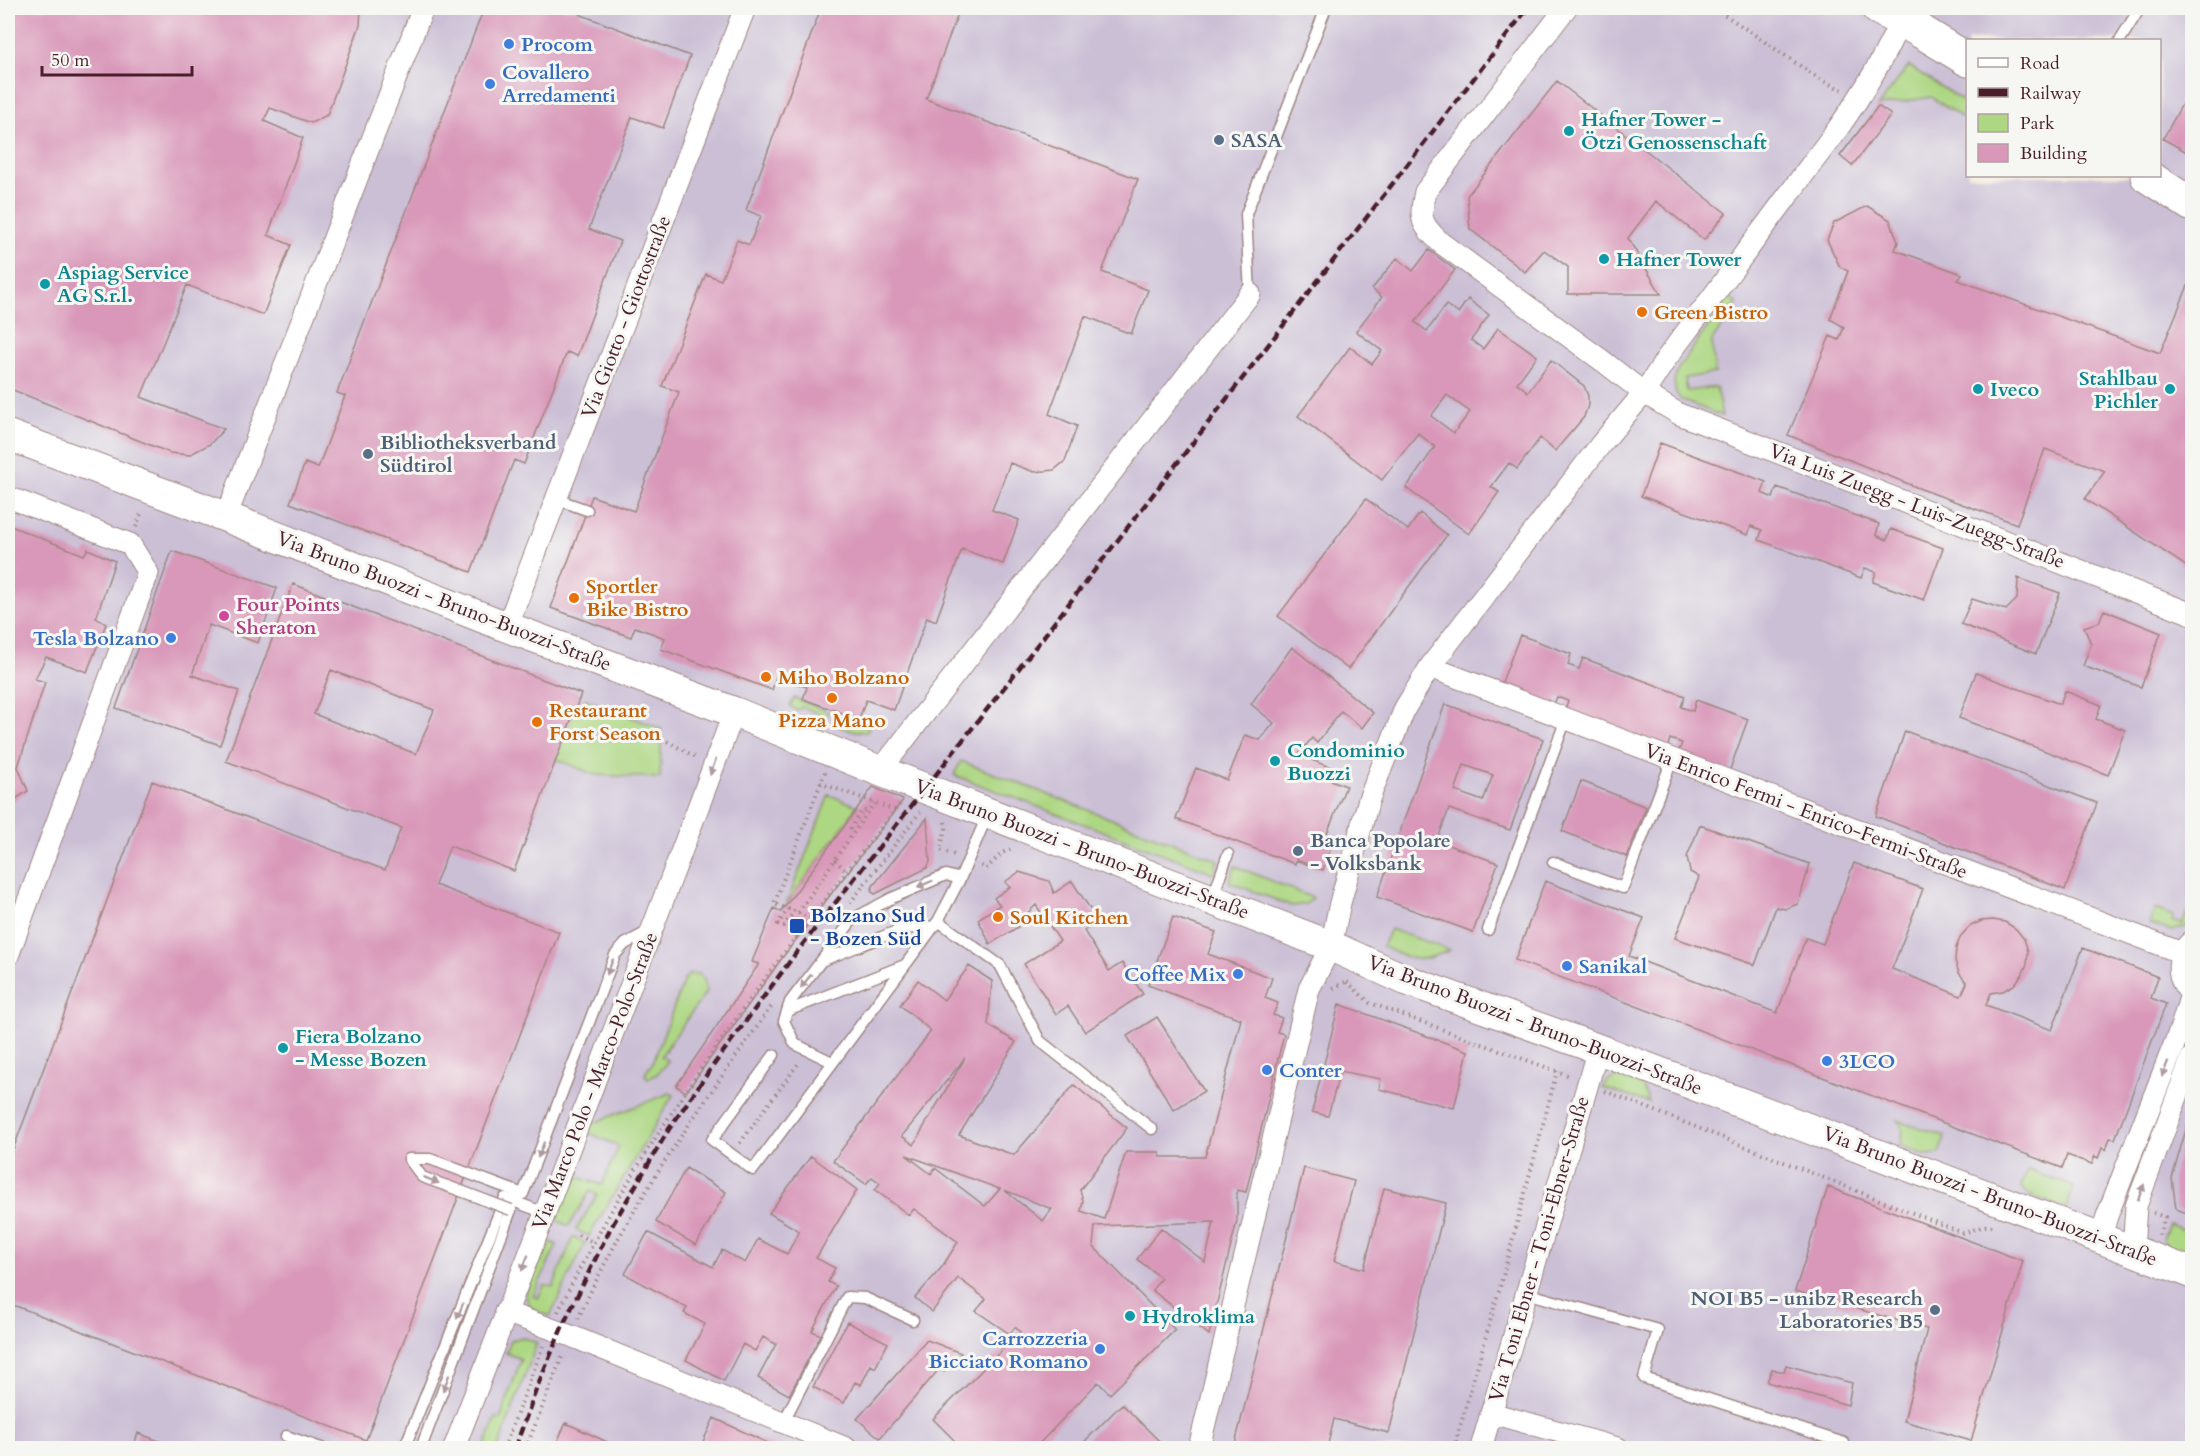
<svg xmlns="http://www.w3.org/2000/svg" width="2200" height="1456" font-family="Cardo,serif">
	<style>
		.industrial { fill: #cbbfd5; fill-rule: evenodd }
		.green { fill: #add783; stroke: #7c7b57; stroke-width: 1.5 }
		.building { fill: #d998b9; fill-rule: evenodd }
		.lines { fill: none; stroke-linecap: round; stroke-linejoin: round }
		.lane-casing { stroke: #9e8683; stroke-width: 13 }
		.street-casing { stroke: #9e8683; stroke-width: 23 }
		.secondary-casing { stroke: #9e8683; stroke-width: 32 }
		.primary-casing { stroke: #9e8683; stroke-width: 35 }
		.highway-casing { stroke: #9e8683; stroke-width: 35 }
		.path { stroke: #9e8683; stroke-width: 4; stroke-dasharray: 1.5 4.5; stroke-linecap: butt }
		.lane { stroke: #fff; stroke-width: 10 }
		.street { stroke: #fff; stroke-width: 21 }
		.secondary { stroke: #fff; stroke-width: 30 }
		.primary { stroke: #fff; stroke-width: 33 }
		.highway { stroke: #fff; stroke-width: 33 }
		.rail { stroke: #4a1f2b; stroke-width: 4.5; stroke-dasharray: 9 4.5; stroke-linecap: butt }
		.lane-bridge-casing { stroke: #9e8683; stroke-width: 13; stroke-linecap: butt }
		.lane-bridge { stroke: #fff; stroke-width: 10 }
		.oneway { fill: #ae9aa0 }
		.shop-dot { fill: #3f7fe0; stroke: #f6f6f2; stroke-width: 2 }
		.culture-dot { fill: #0f9aa8; stroke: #f6f6f2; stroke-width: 2 }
		.service-dot { fill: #5c6f8a; stroke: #f6f6f2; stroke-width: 2 }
		.food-dot { fill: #e8710a; stroke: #f6f6f2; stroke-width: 2 }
		.hotel-dot { fill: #d1479c; stroke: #f6f6f2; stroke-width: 2 }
		.transit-dot { fill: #1a4fb4; stroke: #f6f6f2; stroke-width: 2 }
		.labels { text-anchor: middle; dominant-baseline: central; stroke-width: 6; stroke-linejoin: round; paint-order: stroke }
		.shop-label { font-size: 20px; font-weight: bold; fill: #366cbe; stroke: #f6f6f2; text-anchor: start }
		.culture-label { font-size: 20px; font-weight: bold; fill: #0d838f; stroke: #f6f6f2; text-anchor: start }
		.service-label { font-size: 20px; font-weight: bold; fill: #4e5e75; stroke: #f6f6f2; text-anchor: start }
		.food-label { font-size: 20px; font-weight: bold; fill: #c56008; stroke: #f6f6f2; text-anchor: start }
		.street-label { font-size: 20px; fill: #4a1f2b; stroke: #f6f6f2 }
		.hotel-label { font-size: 20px; font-weight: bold; fill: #b23c85; stroke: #f6f6f2; text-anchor: start }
		.transit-label { font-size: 20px; font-weight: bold; fill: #164399; stroke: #f6f6f2; text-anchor: start }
	</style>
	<rect width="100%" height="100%" fill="#f6f6f2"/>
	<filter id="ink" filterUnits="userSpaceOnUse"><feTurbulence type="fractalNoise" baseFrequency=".0167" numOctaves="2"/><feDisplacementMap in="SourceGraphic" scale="12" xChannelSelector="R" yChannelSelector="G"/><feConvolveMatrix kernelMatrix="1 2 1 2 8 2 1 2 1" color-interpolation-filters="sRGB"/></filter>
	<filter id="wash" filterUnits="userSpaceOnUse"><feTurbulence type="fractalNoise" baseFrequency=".008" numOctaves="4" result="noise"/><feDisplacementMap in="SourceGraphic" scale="24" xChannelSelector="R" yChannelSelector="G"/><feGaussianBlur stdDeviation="1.35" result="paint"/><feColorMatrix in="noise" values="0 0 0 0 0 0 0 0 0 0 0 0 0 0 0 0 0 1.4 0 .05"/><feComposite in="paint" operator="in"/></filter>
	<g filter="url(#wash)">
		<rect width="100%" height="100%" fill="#f3ecdb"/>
		<path class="industrial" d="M8 8H2192V1448H8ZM1968 40H2160V176H1968Z"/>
		<path class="green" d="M1909 66 1967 104V121L1931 97 1878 106Z
			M1729 297 1737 303 1712 341 1715 373 1685 378 1687 391 1716 387 1722 416 1681 400 1676 393 1674 381 1679 367Z
			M794 698 829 712 826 720 823 719 822 715 803 707 797 710 790 707Z
			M585 699 661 729 660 734 567 730 576 706 582 707Z
			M837 715 869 728 867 732 852 731 833 725Z
			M564 737 661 742 660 778 595 775 556 759Z
			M961 761 1218 860 1214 873 954 775Z
			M829 795 858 806 786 905Z
			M1235 866 1313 898 1306 904 1292 906 1229 882Z
			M2155 909 2173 916 2172 921 2183 924 2187 912 2192 914V925L2172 931 2149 924Z
			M1390 929 1450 950C1416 965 1416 960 1382 947Z
			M689 974H699L704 979 706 992 661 1056 668 1061 657 1074 648 1079 645 1074 653 1062 684 980Z
			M1620 1075 1640 1080 1649 1103 1603 1088 1608 1081Z
			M670 1093 673 1095 589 1236 576 1230 597 1195 590 1191 569 1226 552 1218 569 1174 602 1185 619 1146 587 1132 590 1124Z
			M1897 1120 1945 1136 1939 1154 1924 1155 1900 1145 1903 1129Z
			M2028 1170 2074 1187 2066 1208 2029 1195 2021 1186Z
			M2169 1224 2192 1233V1258L2169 1249 2163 1240Z
			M573 1237 585 1243 550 1316C536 1311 528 1309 526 1294L545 1240 557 1245 533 1296 538 1298 544 1285 553 1287Z
			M522 1337 537 1343 498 1448H484L496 1418 500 1419 521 1359 506 1353 511 1340Z"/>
		<g id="blocks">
			<path class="building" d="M8 8H361L360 25 327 115 311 123 270 108 264 121 303 138 268 235 291 245 263 315 187 285 141 397 224 429 210 444 189 455 170 453 8 388Z
				M484 8H581L579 14 690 56 663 128 632 117 589 229 620 241 577 356 567 352 524 464 514 460 471 572 290 503 305 463 318 468 345 396 337 393Z
				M821 8H960L926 99 1138 179 1102 272 1148 290 1131 334 1085 316 1049 414 1077 426 1065 461 1054 470 1034 472 1010 463 992 510 1019 520 1003 564 962 549 936 621 927 617 894 710 866 700 859 719 803 699 807 687 776 677 772 690 661 649 665 638 635 627 631 637 551 608 592 496 634 511 679 392 662 386 706 274 721 280 737 240 749 245 761 216 746 210Z
				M1557 81 1726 213 1704 240 1656 201 1628 238 1661 294H1568V267L1544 250 1525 272 1470 229 1467 196Z
				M2192 86V155L2163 139Z
				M1878 106 1891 115 1852 166 1840 156Z
				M1867 206 1890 220 1898 242 1895 250 1962 274 1958 280 2160 353 2192 276V570L2085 499 2105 471 2045 449 2017 524 1921 489 1788 435 1830 336 1839 340 1844 327 1830 319 1848 271 1840 267 1827 240 1834 223Z
				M1429 250 1455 270 1415 322 1427 331 1446 305 1458 313 1468 299 1489 315 1471 340 1483 349 1498 328 1537 356 1517 383 1528 392 1551 360 1584 386 1588 396V405L1584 417 1555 451 1540 438 1517 469 1509 463 1491 487 1499 492 1469 534 1406 488 1435 447 1418 433 1382 480 1298 416 1350 347 1372 364 1382 351 1356 331 1382 297 1372 289 1397 258 1413 271ZM1447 395 1470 412 1454 433 1431 416Z
				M1660 443 1766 482 1762 493 1773 498 1777 487 1879 524 1876 535 1887 540 1891 529 1943 548 1924 600 1873 582 1876 572 1865 568 1861 578 1759 540 1762 530 1751 526 1748 535 1641 496Z
				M1366 499 1408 530 1420 513 1447 535 1348 669 1278 616Z
				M8 525 84 555 88 549 115 561 96 618 106 624 87 672 46 657 35 679 45 682 18 767 28 791 8 804Z
				M172 551 277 588 258 643 209 625 192 675 239 691 220 745 116 708Z
				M2018 578 2060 593 2036 654 1961 624 1972 599 2006 610 2017 599Z
				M293 584 581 694 514 871 450 846 435 885 559 932 366 1440 8 1303V1163L152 781 385 870 401 828 226 761ZM331 670 434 710 416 754 314 714Z
				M2104 610 2161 633 2141 687 2083 666 2091 644 2084 627 2099 622Z
				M1520 635 1571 654 1568 665 1579 669 1583 658 1685 696 1681 707 1693 711 1696 700 1748 719 1729 772 1678 753 1682 743 1670 739 1667 749 1564 711 1568 701 1557 697 1553 707 1500 687Z
				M1292 647 1373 713 1362 728 1341 711 1317 743 1312 738 1298 755 1335 769 1331 780 1346 786 1324 841 1332 844 1323 870 1296 860 1295 864 1176 819 1196 768 1227 780 1245 735 1260 740 1274 723 1251 704Z
				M1976 673 2060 704 2065 691 2101 705 2096 719 2125 730 2108 775 1959 718Z
				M1445 704 1543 739 1510 830 1449 809 1437 841 1498 863 1473 932 1377 897ZM1464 765 1493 775 1483 801 1455 791Z
				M1905 731 2097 803 2065 890 1876 816Z
				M1581 781 1646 807 1627 857 1562 831Z
				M873 787 903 800 782 958 686 1092 676 1086 759 964 752 962 774 908 781 912Z
				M927 818 930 862 927 868 875 894 871 891 873 886Z
				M1700 825 1810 864 1798 904 1785 909 1776 907 1755 965 1675 938 1699 877 1690 872 1687 857Z
				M1854 863 1923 889 1892 969 1961 996 1967 983 1959 973 1955 961 1956 948 1961 936 1969 927 1981 921 1993 920 2005 922 2016 929 2024 939 2028 951 2027 964 2022 975 2014 985 2003 991 1991 993 1986 1005 2052 1030 2083 948 2158 977 2151 998 2166 1004 2115 1139 2110 1138 2106 1150 2102 1148 2098 1158 2095 1156 2092 1164 2067 1155 2062 1168 1515 960 1545 881 1644 918 1629 956 1777 1013 1806 938 1823 944Z
				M1019 872 1049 881 1054 893 1072 881 1098 921 1084 931 1109 971 1122 963 1143 994 1085 1032 1068 1006 1056 1014 1024 964 1060 941 1036 905 1016 924 1018 927 990 944 978 919 1000 905 994 898 1010 887 1005 882Z
				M1173 917 1216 932 1208 954 1272 978 1265 998 1278 1003 1273 1015 1282 1018 1277 1032 1284 1034 1246 1192 1237 1190V1221L1209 1335 1152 1290 1161 1278 1137 1259 1161 1228 1205 1262 1214 1222 1095 1226 1093 1246 1175 1330 1110 1394 1098 1382 1035 1448H962L933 1419 1020 1332 1015 1327 1010 1334 976 1311 986 1299 958 1278 932 1312 915 1298 942 1267 958 1242 914 1209 909 1215 875 1190 880 1183 872 1177 866 1184 833 1161 931 1031 900 1005 918 980 944 1000 969 966 992 981 988 1025 1016 1042 959 1135 1014 1155 1074 1085 1127 1128 1080 1190 1083 1201 1081 1211 1104 1219 1126 1152H1160V1157H1205L1241 1019 1148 985ZM965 1058 926 1123 914 1145 902 1136ZM906 1155 1000 1189 985 1206 935 1168 931 1174ZM1004 1190 1052 1209 1043 1221Z
				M1339 1004 1468 1051 1454 1108 1379 1089 1381 1079 1340 1071 1328 1116 1312 1112Z
				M1157 1017 1204 1091 1174 1110 1127 1036Z
				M2187 1126 2192 1128V1215L2176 1209 2172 1178Z
				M811 1156 857 1190 816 1258 835 1268 828 1282 836 1286 812 1331 821 1335 789 1395 758 1378 776 1344 763 1337 755 1351 743 1344 724 1381 686 1360 705 1324 684 1313 687 1308 625 1274 648 1232 713 1267 722 1250 745 1263 758 1239 787 1254 799 1231 769 1213Z
				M686 1168 726 1192 696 1245 656 1222Z
				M1304 1168 1354 1181 1334 1261 1364 1269 1384 1188 1446 1203 1389 1433 1334 1419 1327 1448H1234Z
				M1828 1187 2023 1261 1971 1441 1904 1421 1927 1329 1795 1291Z
				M847 1322 888 1343 875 1368 871 1365 861 1385 855 1382 844 1403 813 1387Z
				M927 1340 961 1353 944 1372 940 1368 880 1438 857 1419Z
				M1786 1365 1852 1383 1848 1405 1767 1382 1772 1369 1784 1372Z
				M1122 1404 1163 1445 1160 1448H1078Z
				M714 1418 774 1446 772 1448H700Z
				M566 1423 620 1448H554Z
				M1557 1429 1620 1448H1551Z
				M138 1433 177 1448H133Z"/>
		</g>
	</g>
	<g filter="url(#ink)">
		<use href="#blocks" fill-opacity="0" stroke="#9e8683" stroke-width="1.5"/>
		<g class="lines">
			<defs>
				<path id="lane" d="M2120 40 2140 8
					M1250 294 1246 214 1326 8
					M556 499 587 510
					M1553 862 1623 888 1672 760
					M1212 899 1228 854
					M938 921 1000 965 1040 1041 1152 1129
					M1488 930 1566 719
					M821 961 902 929 935 926
					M787 1011 905 965
					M774 1055 712 1140 753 1170 938 921 960 879 987 816
					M832 1062 795 1044 784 1021 790 1002 853 919 892 898 946 875 960 879
					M409 1159H430L523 1194 615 955 625 944 649 931
					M409 1159 422 1177 461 1191
					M1526 1293 1658 1330 1644 1378 1844 1443
					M783 1423 847 1297 865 1298 913 1320
					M286 1436 321 1448
					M402 1448 406 1444 505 1198 545 1213
					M421 1448 511 1210"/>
				<path id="street" d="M1566 8 1425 192C1419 220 1421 224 1441 243L1604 362 1644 393 1679 414 2192 614
					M8 497 130 544 148 573 8 956
					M226 517 423 8
					M507 627 745 8
					M1430 667 2182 953
					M880 771 1250 294
					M2192 941C2174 956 2176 980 2192 994
					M2101 1238 2107 1216 2181 1027 2191 994
					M2133 1250 2136 1206 2192 1057
					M505 1312 571 1336 846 1448
					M1491 1413 1618 1448
					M454 1448 545 1213 734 712
					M1199 1448 1309 989 1331 946 1340 903 1369 799 1405 708 1430 667 1601 444 1644 393 1666 359 1839 127C1863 93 1884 59 1900 21
					M1481 1448 1598 1049"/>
				<path id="secondary" d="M8 435 226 517 507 627 734 712 880 771 1331 946 1406 980 1598 1049 2192 1273"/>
				<path id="primary" d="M1878 8 1922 32 1968 60
					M2147 176 2192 205"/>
				<path id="highway" d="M1895 8 1922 32"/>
			</defs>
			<use href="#lane" class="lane-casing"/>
			<use href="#street" class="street-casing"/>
			<use href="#secondary" class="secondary-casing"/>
			<use href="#primary" class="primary-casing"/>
			<use href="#highway" class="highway-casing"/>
			<path class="path" d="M1715 8 1821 80 1843 90
				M136 527 142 511
				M566 733 661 738 696 757
				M825 772 774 904 788 909 778 924 784 926 794 911 798 913 874 803
				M820 783 895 810
				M945 822 946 828 940 850 955 855
				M850 829 863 810 868 812
				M835 860 846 871
				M981 866 986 869 1002 853 1013 848
				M850 903 920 812
				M798 913 810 918
				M1347 982 1370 1003 1570 1076
				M1333 988 1348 981
				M1605 1091 1963 1233 1985 1226H1995
				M740 1143 798 1064
				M2153 1213 2165 1217 2159 1236
				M578 1235 593 1242
				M558 1312C647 1128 773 964 900 804
				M578 1319C628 1207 700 1107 771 1007
				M504 1448 543 1346
				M526 1448 563 1354
				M1454 1448 1502 1280 1557 1071"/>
			<use href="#lane" class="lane"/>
			<use href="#street" class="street"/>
			<use href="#secondary" class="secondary"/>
			<use href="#primary" class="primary"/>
			<use href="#highway" class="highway"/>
			<path class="rail" d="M515 1448 537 1387 563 1325 610 1229 669 1129 712 1067 796 953 1010 680 1528 8"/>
			<defs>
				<path id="lane-bridge" d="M461 1191 511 1210"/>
			</defs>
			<use href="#lane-bridge" class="lane-bridge-casing"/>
			<use href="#lane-bridge" class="lane-bridge"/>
		</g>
		<defs><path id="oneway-solid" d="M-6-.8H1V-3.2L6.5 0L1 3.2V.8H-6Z" transform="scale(1.5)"/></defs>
		<g class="oneway">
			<use href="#oneway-solid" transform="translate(713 767) rotate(110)"/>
			<use href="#oneway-solid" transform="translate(925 884) rotate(157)"/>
			<use href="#oneway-solid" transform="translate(610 967) rotate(111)"/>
			<use href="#oneway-solid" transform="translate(806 981) rotate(128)"/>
			<use href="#oneway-solid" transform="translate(2165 1069) rotate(111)"/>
			<use href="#oneway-solid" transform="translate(541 1150) rotate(111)"/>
			<use href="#oneway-solid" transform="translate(431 1180) rotate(22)"/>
			<use href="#oneway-solid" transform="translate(2141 1192) rotate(-69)"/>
			<use href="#oneway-solid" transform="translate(525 1263) rotate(112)"/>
			<use href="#oneway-solid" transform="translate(460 1311) rotate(112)"/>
			<use href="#oneway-solid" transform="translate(446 1383) rotate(111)"/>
		</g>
	</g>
	<g class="shop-dot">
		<circle cx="509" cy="44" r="6"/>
		<circle cx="490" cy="84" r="6"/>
		<circle cx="171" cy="638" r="6"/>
		<circle cx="1567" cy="966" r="6"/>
		<circle cx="1238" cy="974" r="6"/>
		<circle cx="1827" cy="1061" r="6"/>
		<circle cx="1267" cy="1070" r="6"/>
		<circle cx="1100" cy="1349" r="6"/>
	</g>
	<g class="culture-dot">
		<circle cx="1569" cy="131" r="6"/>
		<circle cx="1604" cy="259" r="6"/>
		<circle cx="45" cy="284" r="6"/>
		<circle cx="1978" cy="389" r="6"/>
		<circle cx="2170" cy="389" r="6"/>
		<circle cx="1275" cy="761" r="6"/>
		<circle cx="283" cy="1048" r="6"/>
		<circle cx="1130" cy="1316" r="6"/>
	</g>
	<g class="service-dot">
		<circle cx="1219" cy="140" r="6"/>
		<circle cx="368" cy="454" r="6"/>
		<circle cx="1298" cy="851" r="6"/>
		<circle cx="1935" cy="1310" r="6"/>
	</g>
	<g class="food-dot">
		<circle cx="1642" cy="312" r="6"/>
		<circle cx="574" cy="598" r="6"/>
		<circle cx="766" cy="677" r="6"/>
		<circle cx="832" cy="698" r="6"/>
		<circle cx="537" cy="722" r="6"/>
		<circle cx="998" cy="917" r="6"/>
	</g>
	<circle class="hotel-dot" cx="224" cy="616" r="6"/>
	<rect class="transit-dot" x="789" y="918" width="16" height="16" rx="3"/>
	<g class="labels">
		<g class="shop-label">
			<text x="521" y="44">Procom</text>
			<text x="502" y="72">Covallero<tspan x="502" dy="23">Arredamenti</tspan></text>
			<text x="159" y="638" text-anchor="end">Tesla Bolzano</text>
			<text x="1579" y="966">Sanikal</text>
			<text x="1226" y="974" text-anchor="end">Coffee Mix</text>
			<text x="1839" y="1061">3LCO</text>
			<text x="1279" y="1070">Conter</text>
			<text x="1088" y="1338" text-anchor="end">Carrozzeria<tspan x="1088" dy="23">Bicciato Romano</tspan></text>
		</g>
		<g class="culture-label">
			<text x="1581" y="119">Hafner Tower -<tspan x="1581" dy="23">Ötzi Genossenschaft</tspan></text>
			<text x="1616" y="259">Hafner Tower</text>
			<text x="57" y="272">Aspiag Service<tspan x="57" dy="23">AG S.r.l.</tspan></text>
			<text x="2158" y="378" text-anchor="end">Stahlbau<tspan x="2158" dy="23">Pichler</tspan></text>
			<text x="1990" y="389">Iveco</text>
			<text x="1287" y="750">Condominio<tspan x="1287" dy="23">Buozzi</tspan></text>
			<text x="295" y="1036">Fiera Bolzano<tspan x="295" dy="23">- Messe Bozen</tspan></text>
			<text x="1142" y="1316">Hydroklima</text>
		</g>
		<g class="service-label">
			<text x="1231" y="140">SASA</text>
			<text x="380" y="442">Bibliotheksverband<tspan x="380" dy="23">Südtirol</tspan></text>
			<text x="1310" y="840">Banca Popolare<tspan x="1310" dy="23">- Volksbank</tspan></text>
			<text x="1923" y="1298" text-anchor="end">NOI B5 - unibz Research<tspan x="1923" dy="23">Laboratories B5</tspan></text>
		</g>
		<g class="food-label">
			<text x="1654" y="312">Green Bistro</text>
			<text x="586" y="586">Sportler<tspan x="586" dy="23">Bike Bistro</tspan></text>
			<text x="778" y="677">Miho Bolzano</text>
			<text x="549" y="710">Restaurant<tspan x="549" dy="23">Forst Season</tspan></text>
			<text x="832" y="720" text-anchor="middle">Pizza Mano</text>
			<text x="1010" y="917">Soul Kitchen</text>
		</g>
		<g class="street-label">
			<text transform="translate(626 317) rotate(-69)">Via Giotto - Giottostraße</text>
			<text transform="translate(1917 506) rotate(21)">Via Luis Zuegg - Luis-Zuegg-Straße</text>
			<text transform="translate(444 601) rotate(21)">Via Bruno Buozzi - Bruno-Buozzi-Straße</text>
			<text transform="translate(1806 811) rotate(21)">Via Enrico Fermi - Enrico-Fermi-Straße</text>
			<text transform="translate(1082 849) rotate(21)">Via Bruno Buozzi - Bruno-Buozzi-Straße</text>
			<text transform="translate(1535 1025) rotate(21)">Via Bruno Buozzi - Bruno-Buozzi-Straße</text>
			<text transform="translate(595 1081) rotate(-69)">Via Marco Polo - Marco-Polo-Straße</text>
			<text transform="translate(1990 1196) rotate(21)">Via Bruno Buozzi - Bruno-Buozzi-Straße</text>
			<text transform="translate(1539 1249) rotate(-74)">Via Toni Ebner - Toni-Ebner-Straße</text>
		</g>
		<g class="hotel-label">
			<text x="236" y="604">Four Points<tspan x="236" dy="23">Sheraton</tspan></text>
		</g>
		<g class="transit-label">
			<text x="810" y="915">Bolzano Sud<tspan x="810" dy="23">- Bozen Süd</tspan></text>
		</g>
	</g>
	<rect width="2200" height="1456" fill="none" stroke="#f6f6f2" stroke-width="30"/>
	<rect x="1966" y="39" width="195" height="138" fill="#f6f6f2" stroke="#b1a0a2" stroke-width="1.5"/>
	<rect x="1978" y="58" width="30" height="9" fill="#ffffff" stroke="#b1a0a2" stroke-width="1.5"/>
	<text x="2020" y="69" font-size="18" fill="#4a1f2b">Road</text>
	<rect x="1978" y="88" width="30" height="9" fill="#4a1f2b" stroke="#b1a0a2" stroke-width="1.5"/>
	<text x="2020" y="99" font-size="18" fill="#4a1f2b">Railway</text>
	<rect x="1978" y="114" width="30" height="18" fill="#add783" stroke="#b1a0a2" stroke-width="1.5"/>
	<text x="2020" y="129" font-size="18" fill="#4a1f2b">Park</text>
	<rect x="1978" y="144" width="30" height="18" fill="#d998b9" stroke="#b1a0a2" stroke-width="1.5"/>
	<text x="2020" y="159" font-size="18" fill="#4a1f2b">Building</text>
	<path d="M42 66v9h150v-9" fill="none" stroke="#4a1f2b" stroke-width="3"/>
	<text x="51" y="66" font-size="18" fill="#4a1f2b" stroke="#f6f6f2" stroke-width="4.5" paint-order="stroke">50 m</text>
</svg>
